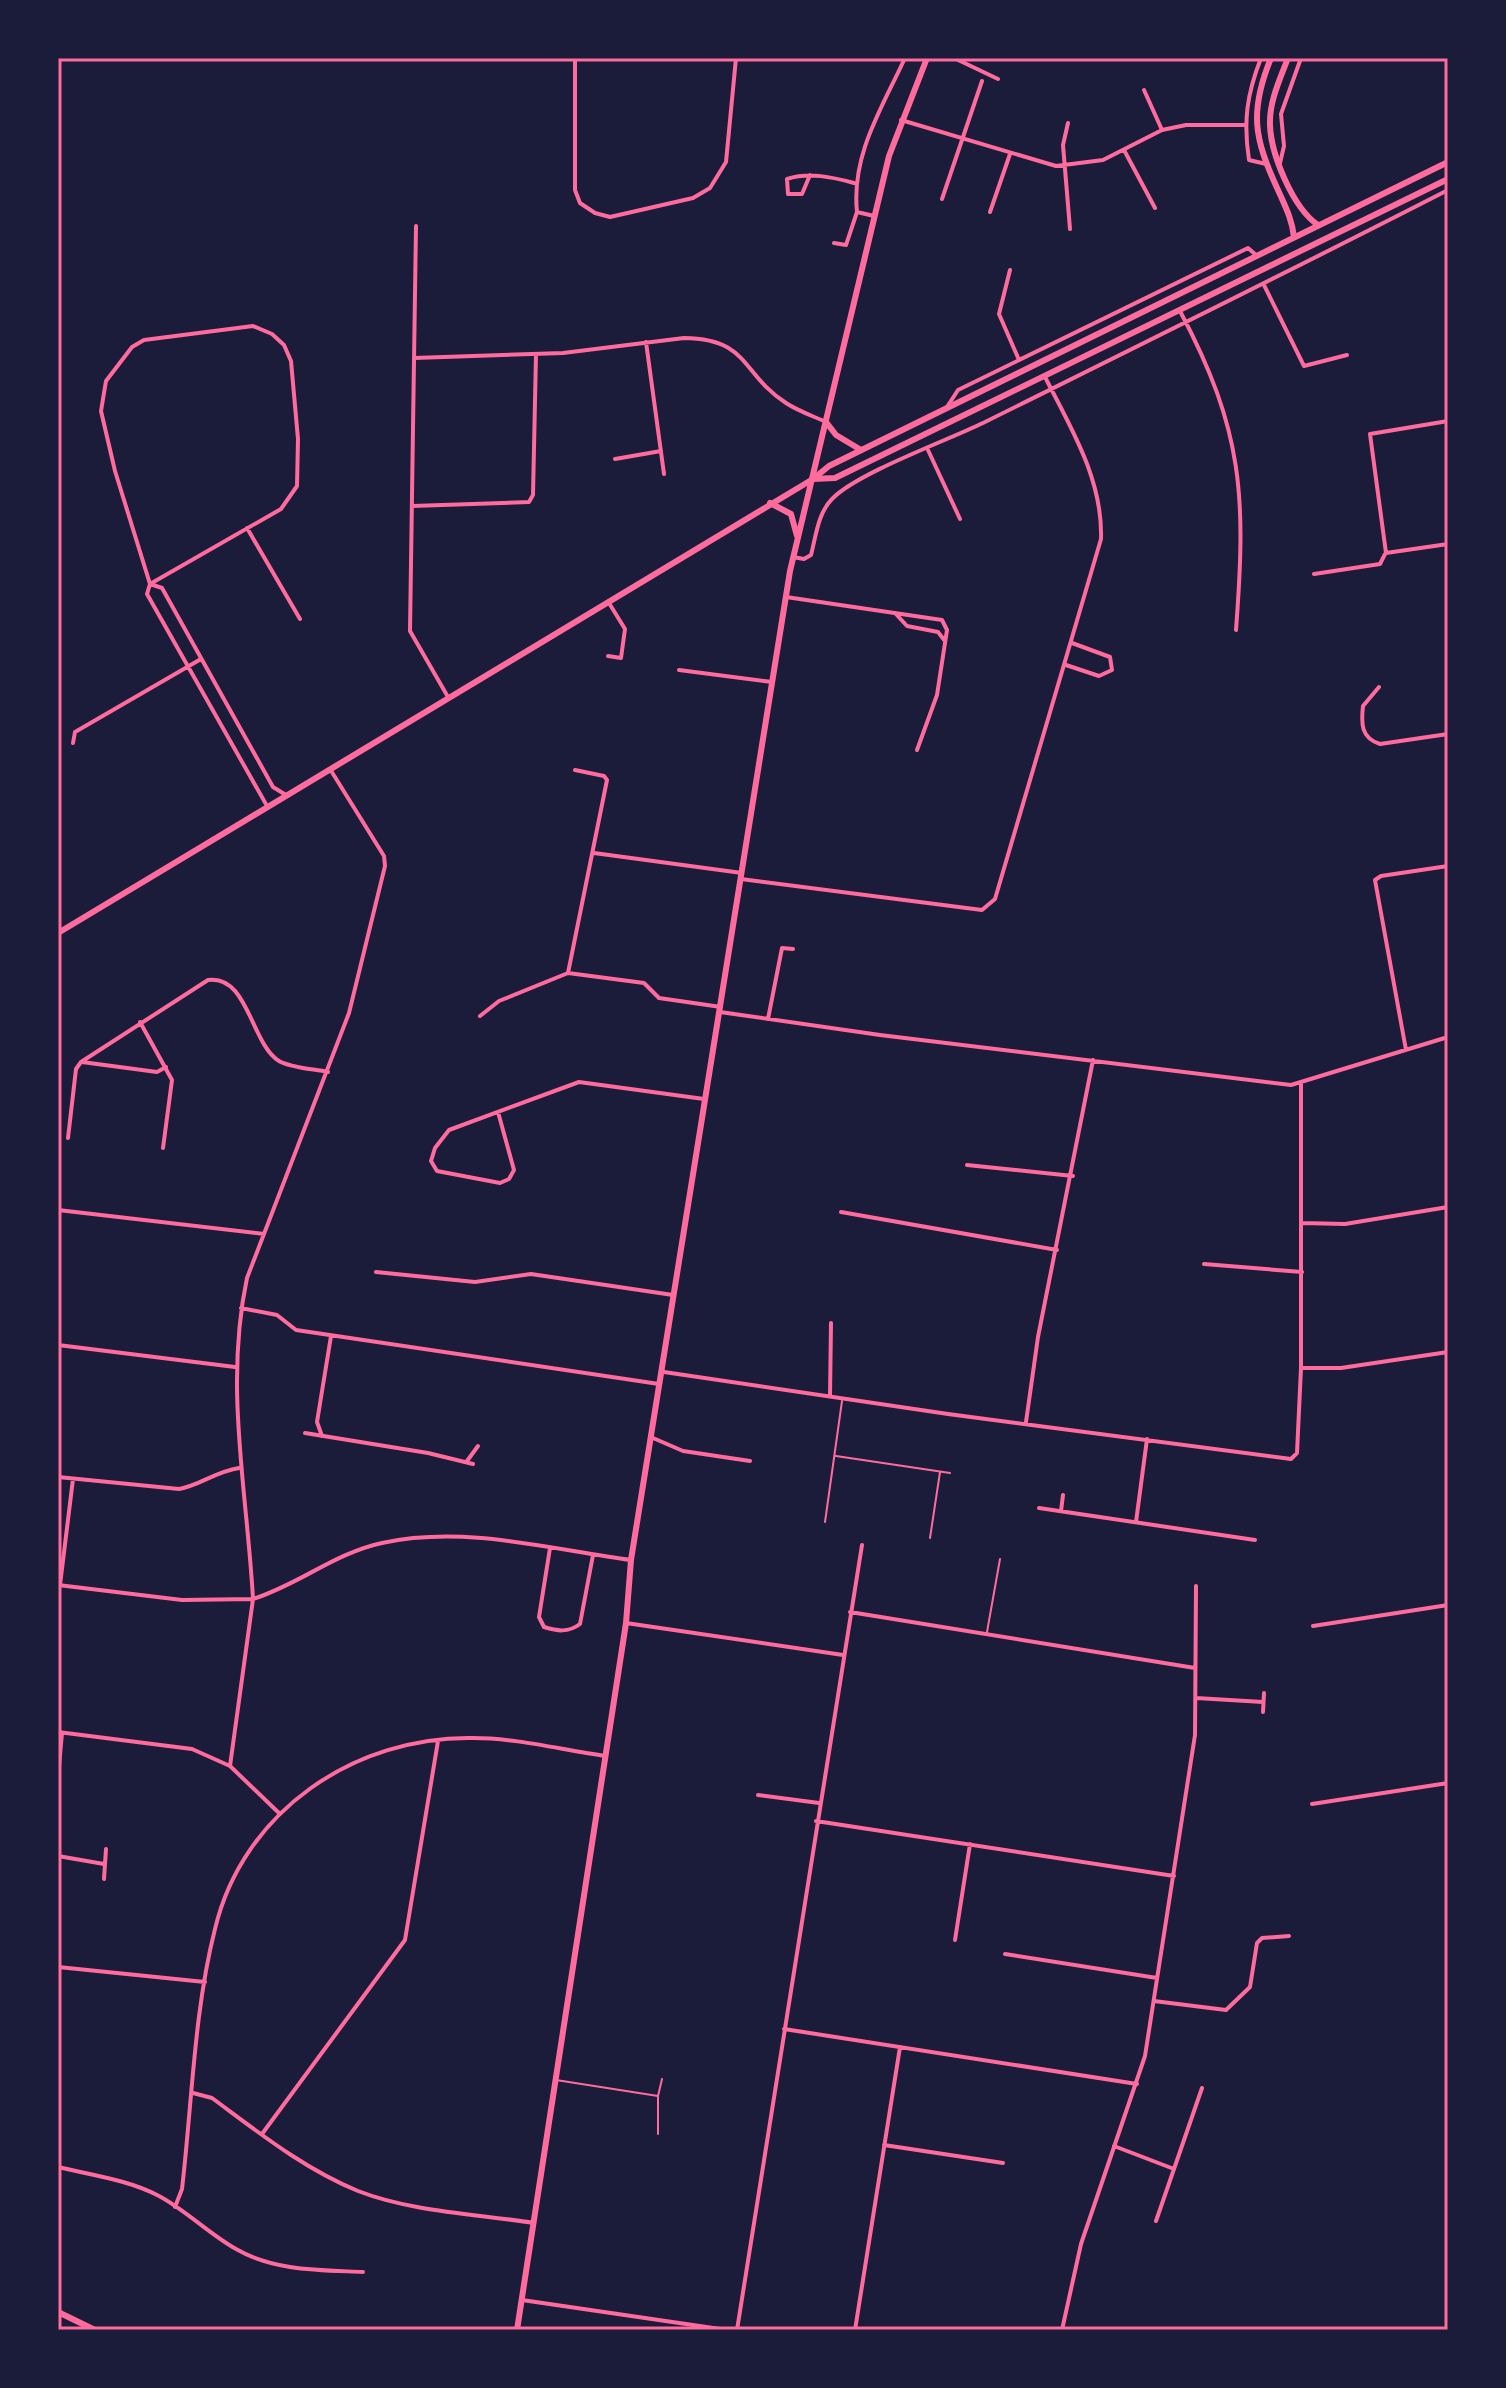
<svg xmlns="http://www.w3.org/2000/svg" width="1506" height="2388" font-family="'DejaVu Sans',sans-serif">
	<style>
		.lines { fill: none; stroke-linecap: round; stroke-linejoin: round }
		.service { stroke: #ff6b9d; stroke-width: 2 }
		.minor { stroke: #ff6b9d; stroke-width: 4 }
		.tertiary { stroke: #ff6b9d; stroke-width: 6 }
		.secondary { stroke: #ff6b9d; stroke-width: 6 }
		.neatline { fill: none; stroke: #ff6b9d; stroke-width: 3 }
	</style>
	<rect width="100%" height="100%" fill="#1b1b3a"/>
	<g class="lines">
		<path class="service" d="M836 1456 950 1473
			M825 1522 842 1401
			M930 1538 940 1472
			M987 1632 1000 1559
			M556 2080 658 2096
			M658 2134V2096L662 2079"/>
		<path class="minor" d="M575 58V190L580 203 595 213 610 217 693 198 710 188 726 162 736 58
			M954 58 998 79
			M1261 58C1247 94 1243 121 1249 160L1266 164
			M1144 90 1162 130
			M901 120 1056 166 1103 160 1162 130 1186 125H1244
			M1068 123 1063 145 1070 229
			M1124 150 1155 208
			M1280 163 1284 146 1281 114 1301 58
			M810 175 802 194H788L787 179C810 172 832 177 854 183
			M942 199 982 81
			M990 212 1010 154
			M874 216 857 212C851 155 882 108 905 58
			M416 226 410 631 448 697
			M834 243 846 245 857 212
			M1010 270 999 314 1019 360
			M1264 285 1304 366 1347 355
			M1180 311C1244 432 1246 497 1236 630
			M646 342 664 474
			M414 358 563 353 684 338C750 339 740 373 786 403 798 411 813 416 826 422
			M947 407 958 390 1248 248 1256 255
			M1448 421 1370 434 1386 553 1448 544
			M928 450 960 519
			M615 459 661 451
			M412 506 529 502 533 495 536 354
			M247 528 300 619
			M793 557 804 559 811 555C816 536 818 513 832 499 857 473 946 441 983 423 1138 346 1294 269 1448 190
			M1314 574 1380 564 1385 554
			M150 584 281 509 297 486 298 439 291 361 284 345 272 334 253 326 144 340 132 347 106 381 101 411 115 471 150 584 147 594 267 806
			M150 584 162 588 273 787 286 795
			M786 597 942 620 947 630 937 695 917 750
			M895 613 907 626 938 632 945 641
			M608 656 621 658 625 629 609 603
			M1066 665 1099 676 1112 670 1110 657 1072 643
			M679 670 772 682
			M1379 687 1363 706C1361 724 1361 738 1380 744L1448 734
			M73 743 75 732 201 659
			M594 853 742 873
			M741 879 982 910 995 899 1101 539C1103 480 1071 428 1045 377
			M568 973 607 780 604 776 575 770
			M720 1012 880 1035 1291 1085 1448 1037
			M480 1016 499 1001 568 973 644 983 659 998 721 1007
			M768 1019 782 948 793 949
			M140 1022 172 1080 163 1148
			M1406 1050 1375 880 1381 876 1448 866
			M82 1062 157 1072 166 1067
			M498 1112 514 1170 509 1179 500 1183 437 1171 431 1161 435 1148 449 1130 579 1082 704 1099
			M68 1138 76 1069 81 1062 208 980C248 974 251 1044 279 1061 291 1068 314 1069 328 1072
			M967 1165 1073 1176
			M58 1210 264 1234
			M841 1212 1057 1250
			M1302 1223 1345 1224 1448 1207
			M1204 1264 1302 1272
			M376 1272 475 1282 531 1274 673 1295
			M241 1308 277 1315 296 1330 659 1384
			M58 1345 235 1367
			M1301 1368H1341L1448 1352
			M664 1372 948 1414 1291 1459 1297 1453 1301 1368V1082
			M830 1396 831 1323
			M1026 1422 1038 1337 1093 1060
			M305 1433 428 1453 473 1464
			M322 1436 317 1422 331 1336
			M653 1438 683 1451 750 1461
			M467 1461 478 1446
			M58 1477 179 1489C201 1485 214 1472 239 1468
			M1039 1508 1255 1540
			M1061 1511 1063 1495
			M1136 1522 1147 1439
			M550 1548 539 1617 544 1627C557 1631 568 1633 580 1624L593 1555
			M58 1585 182 1600 253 1599C247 1491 224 1386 247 1278L349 1013 385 866 384 856 330 769
			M60 1585 73 1479
			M850 1612 1195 1668
			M626 1623 843 1655
			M1313 1626 1448 1605
			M1196 1698 1263 1702
			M1263 1712 1264 1693
			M58 1732 192 1749 230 1766 280 1814
			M230 1766 253 1599C298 1585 335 1553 382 1543 465 1525 549 1549 631 1560
			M58 1777 62 1733
			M758 1795 819 1803
			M1312 1804 1448 1783
			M816 1821 1174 1876
			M58 1856 104 1864
			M104 1879 106 1849
			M955 1940 970 1844
			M1005 1954 1157 1978
			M58 1967 205 1982
			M1154 2001 1226 2010 1250 1987 1257 1943 1262 1938 1289 1936
			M784 2029 1137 2084
			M193 2093 212 2098C258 2132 304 2169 358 2191 412 2212 477 2214 534 2223
			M262 2134 405 1940 438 1741
			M884 2145 1003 2163
			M1114 2146 1174 2169
			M58 2167C91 2175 129 2180 159 2196 187 2211 209 2234 236 2249 274 2271 320 2270 363 2272
			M175 2207 182 2189C192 2104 194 2011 215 1929 243 1811 355 1736 473 1738 517 1738 562 1750 606 1756
			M1156 2221 1202 2088
			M522 2300 727 2330
			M737 2330 862 1545
			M855 2330 900 2047
			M1062 2330 1081 2244 1145 2056 1195 1735 1196 1586"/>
		<path class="tertiary" d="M826 422 836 435 861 450
			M770 503 791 514 797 536
			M58 2312 95 2330
			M517 2330 626 1623 631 1560 790 571 889 156 927 58"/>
		<path class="secondary" d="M1271 58C1249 112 1254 138 1278 190 1285 206 1292 219 1294 237
			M1288 58C1280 79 1269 102 1270 125 1271 155 1293 208 1318 225
			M813 479 835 478 1448 179
			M58 933 813 479 829 466 1448 162"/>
	</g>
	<rect width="1506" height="2388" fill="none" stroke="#1b1b3a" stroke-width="120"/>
	<rect x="60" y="60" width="1386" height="2268" class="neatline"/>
</svg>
